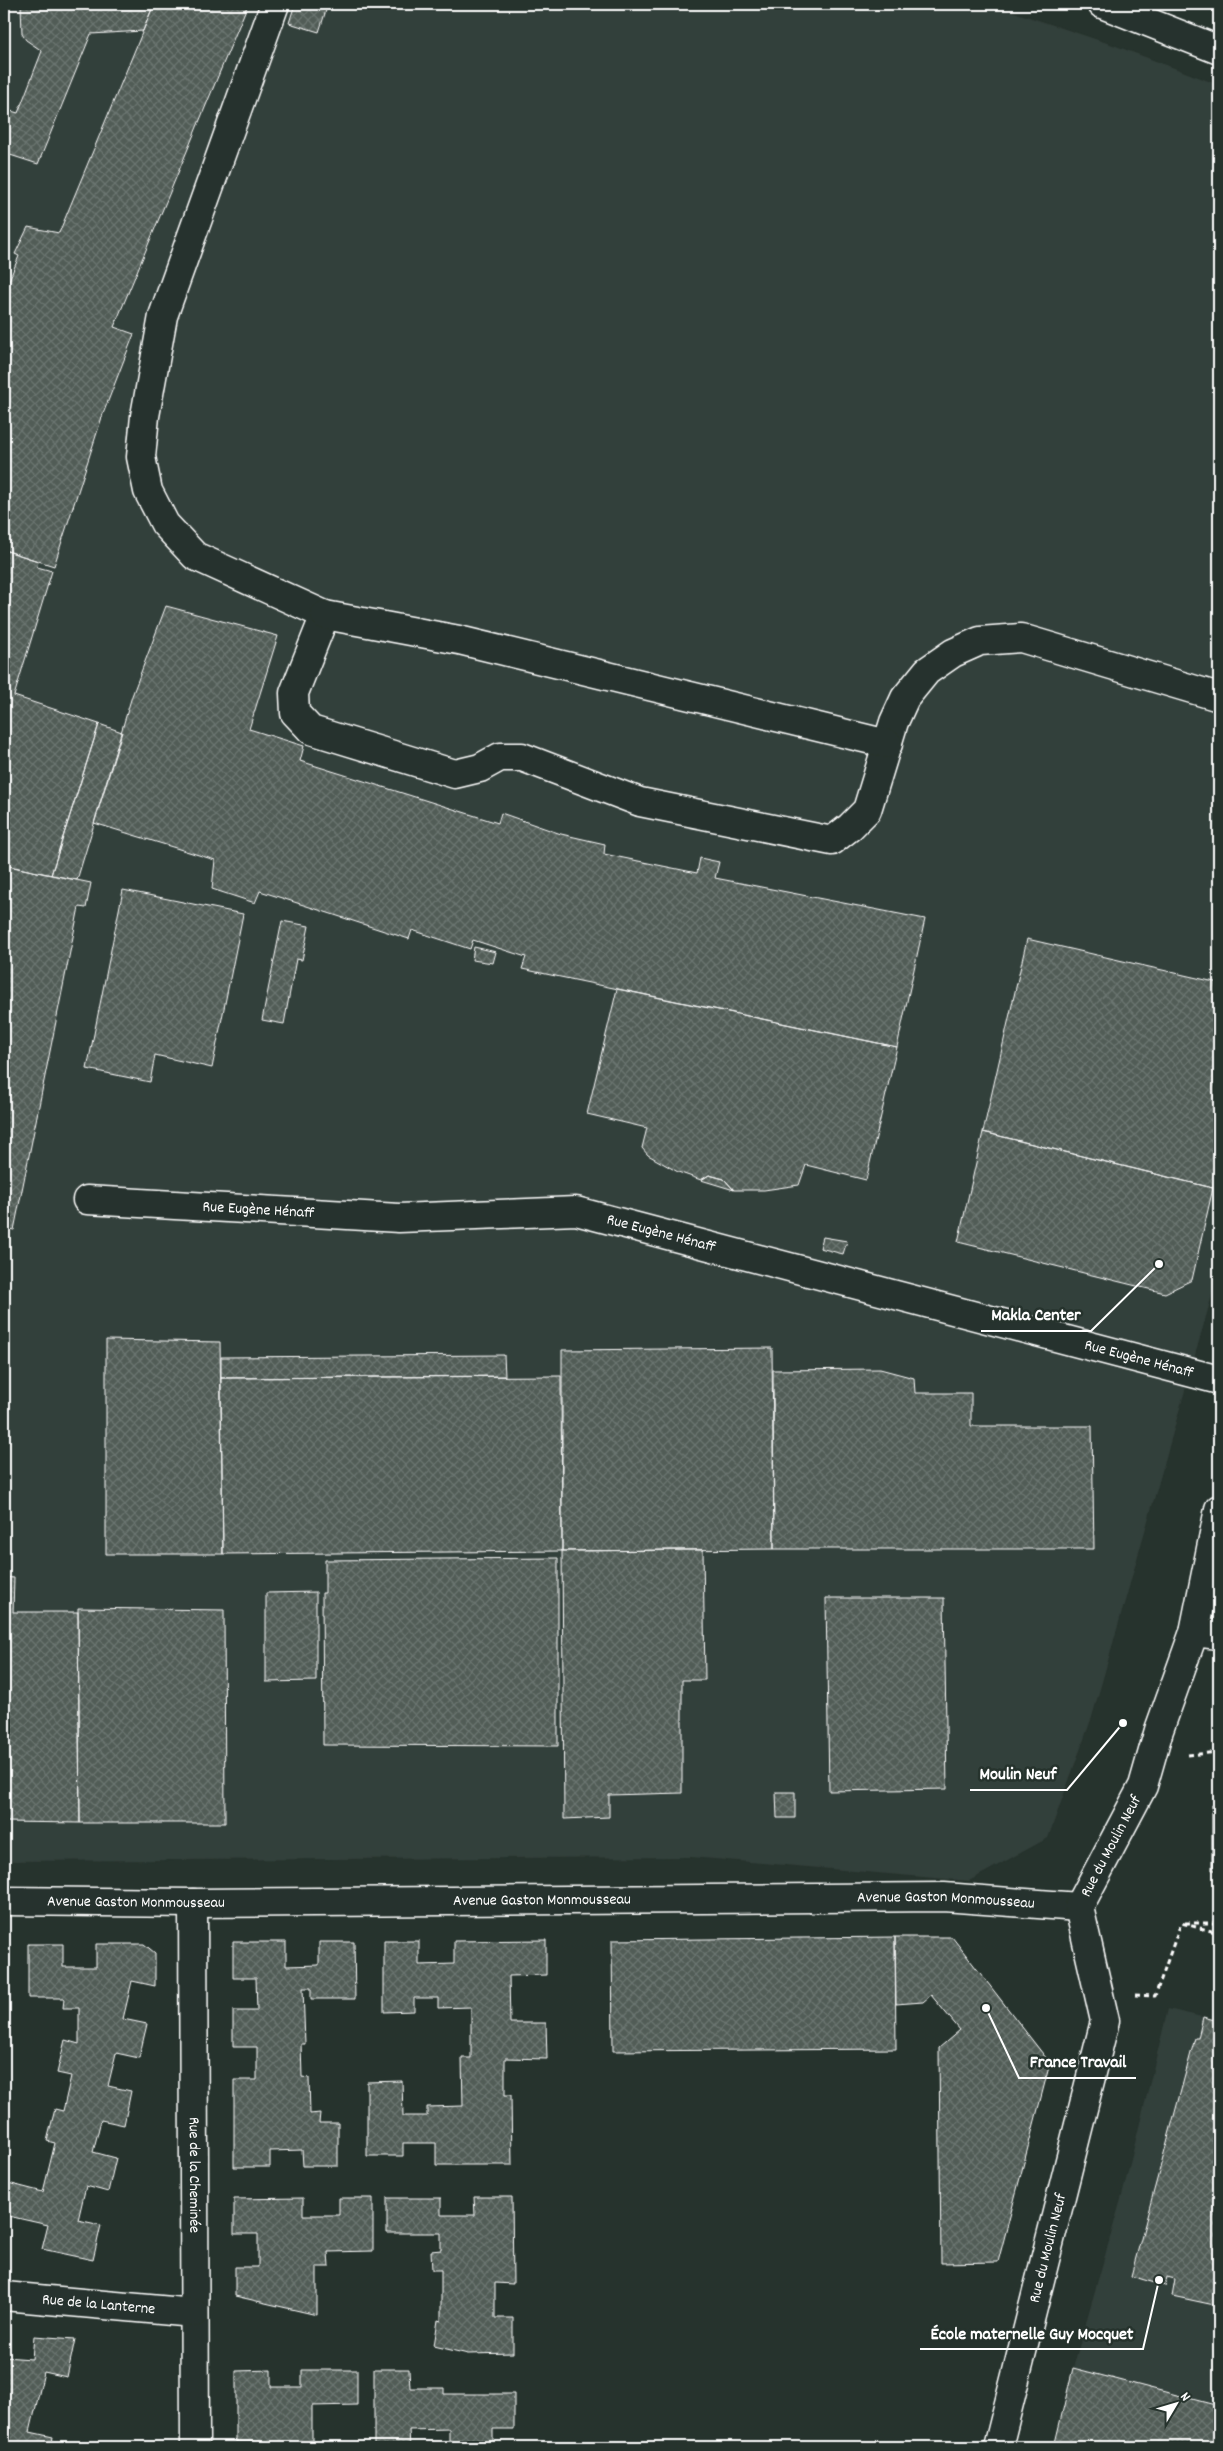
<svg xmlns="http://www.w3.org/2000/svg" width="1223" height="2451" font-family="Dekko,sans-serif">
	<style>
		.built { fill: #333f3a }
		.building { fill: url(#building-cross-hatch); stroke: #fff }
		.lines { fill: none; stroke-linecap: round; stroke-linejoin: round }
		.minor-casing { stroke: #fff; stroke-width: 31 }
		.major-casing { stroke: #fff; stroke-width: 31 }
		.path { stroke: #fff; stroke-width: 3; stroke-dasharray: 5 4; stroke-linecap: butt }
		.minor { stroke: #26332d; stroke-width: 28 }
		.major { stroke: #26332d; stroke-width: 28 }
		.labels { text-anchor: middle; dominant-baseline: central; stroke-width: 5; stroke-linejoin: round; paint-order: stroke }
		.street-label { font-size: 16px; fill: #fff; stroke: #26332d }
		.leader { fill: none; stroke: #fff; stroke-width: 2 }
		.callout-dot { fill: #fff; stroke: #26332d; stroke-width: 2 }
		.callout-label { font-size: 18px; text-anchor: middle; font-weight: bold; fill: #fff; stroke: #26332d; stroke-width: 5; stroke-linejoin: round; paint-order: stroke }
	</style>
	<defs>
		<pattern id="building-cross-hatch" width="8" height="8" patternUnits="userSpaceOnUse" patternTransform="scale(1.25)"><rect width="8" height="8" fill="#515c57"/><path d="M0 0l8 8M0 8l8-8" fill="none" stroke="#6b7470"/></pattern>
	</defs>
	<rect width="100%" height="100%" fill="#26332d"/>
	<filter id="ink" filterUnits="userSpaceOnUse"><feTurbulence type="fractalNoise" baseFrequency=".02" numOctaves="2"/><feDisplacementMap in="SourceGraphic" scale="10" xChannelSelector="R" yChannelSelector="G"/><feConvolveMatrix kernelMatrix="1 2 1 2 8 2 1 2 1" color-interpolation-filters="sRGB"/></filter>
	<g filter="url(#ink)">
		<path class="built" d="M4 4H990L1116 46 1219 85V1271L1092 1717 1048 1838 969 1881 691 1857 4 1861Z
			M1168 2009 1219 2021V2406L1073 2368 1123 2192Z"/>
		<path class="building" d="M21 4H154L143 31 91 34 38 164 4 153V109L18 113 42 51 26 40 22 34Z
			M154 4H248L114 327 134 334 103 414 54 566 4 550V293L19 256 15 254 28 227 59 233Z
			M295 4H328L319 32 289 23Z
			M4 550 38 561 37 567 52 571 14 696 99 724 51 875 4 865Z
			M166 606 278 636 249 729 304 746 300 761 498 823 501 813 561 834 605 844 604 854 697 873 700 858 719 862 715 878 925 919 897 1047 522 969 526 957 473 940 470 949 412 930 409 939 260 891 255 903 212 889 215 860 94 823 132 696Z
			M99 724 122 732 77 880 51 875Z
			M4 865 91 883 86 908 79 907 14 1230 4 1228Z
			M123 890 243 914 212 1068 155 1055 150 1082 87 1069Z
			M282 921 309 926 302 960 296 959 284 1024 262 1020Z
			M1027 939 1219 983V1162L1213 1188 983 1132Z
			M474 947 496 952 493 963 472 960Z
			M617 989 897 1047 866 1180 806 1165 799 1185 764 1190H734L724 1179 709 1175 701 1180 678 1172 648 1155 642 1148 647 1128 587 1114Z
			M983 1132 1213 1188 1192 1280 1165 1293 958 1242Z
			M709 1175 724 1179 734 1190 701 1180Z
			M823 1237 847 1241 843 1254 820 1248Z
			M106 1340 220 1342 223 1554H106Z
			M772 1348 774 1549 562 1551V1350Z
			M504 1355 505 1376 221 1378V1357Z
			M880 1369 914 1378 915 1393H971V1426H1092L1094 1549H774L773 1370Z
			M561 1376 562 1551 223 1554 221 1378Z
			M703 1550 705 1680H682V1793L609 1795V1817L564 1819 562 1551Z
			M558 1558V1746L323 1745 322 1593H325V1560Z
			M4 1577 14 1578 13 1612H78L80 1823 4 1822Z
			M316 1592V1681L266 1682V1593Z
			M826 1598H944L947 1789 829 1791Z
			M78 1608 224 1610 225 1823H80Z
			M776 1792H795V1818H777Z
			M1212 1805H1219V1870H1212Z
			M895 1937 896 2049 613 2051 612 1940Z
			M895 1937H952L1050 2063 998 2262 941 2263 939 2048 960 2030 931 1995 923 2002 896 2004Z
			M546 1940V1975L509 1976 510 2023H546L547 2059 505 2058V2095H511L512 2165H436V2143H403V2156H367V2082L402 2081 403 2116H427V2107L463 2106 462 2058H471V2007L438 2008V1998H414V2011L384 2012V1941H419V1965L454 1964V1941Z
			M233 1942H286V1966L319 1965V1942H354L355 1999H311V1988H303L305 2044H301L302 2077 309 2078 310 2114 320 2113 319 2123H338V2166H303L302 2150 270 2151V2167H234V2080H257V2047H233V2011H257L256 1978H233Z
			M28 1944H63V1967H96V1944H144L155 1953V1986L132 1981 123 2019 147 2024 139 2058 116 2053 108 2086 131 2091 124 2125 101 2120 93 2152 116 2158 108 2192 86 2186 78 2220 101 2225 93 2260 42 2249 48 2225 4 2215V2182L43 2192 55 2143 47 2141 55 2109 63 2111 71 2076 57 2073 65 2040 79 2044V2008H63L64 1998H28Z
			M1203 2017 1219 2021V2306L1172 2296 1175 2279 1167 2277 1165 2286 1131 2276 1195 2038H1198Z
			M474 2197H512L513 2284 495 2283V2318H513V2353L468 2354 434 2346 438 2320 441 2321V2270H432L431 2251 441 2250V2233H387V2198H441V2215H475Z
			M303 2198V2215H339V2198H373V2251L328 2252 329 2267H317V2315L235 2296V2267H258V2234H234V2199Z
			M34 2336 75 2339 67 2377 44 2372 30 2432 53 2437 51 2447H4V2357L32 2359Z
			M1073 2368 1219 2406V2420L1213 2447H1054Z
			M374 2369H409L410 2388H444V2394H514V2429H493V2447H449V2429L409 2430 410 2447H374Z
			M271 2370V2387H302V2370H357V2405L312 2406V2443H303V2447H260V2442H236V2371Z"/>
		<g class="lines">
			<defs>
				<g id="minor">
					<path d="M275 4 163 316 145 416 141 457 148 491 165 524 195 556 325 615 294 693 295 713 311 730 455 774 480 768 500 757H522L640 802 832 841 850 827 867 810 894 722 905 698 927 671 953 653 980 641 1021 638 1219 697"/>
					<path d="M325 615 459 640 888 744"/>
					<path id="s1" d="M87 1200 399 1218 576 1211 1219 1380"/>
					<path d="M1194 1632 1219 1635"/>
					<path id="s2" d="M4 1901 193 1903 944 1897 1079 1907"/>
					<path id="s3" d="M193 1903 195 2447"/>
					<path id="s4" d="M4 2296 194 2313"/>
					<path id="s5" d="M998 2447 1105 2021 1079 1907 1143 1786 1159 1730 1194 1632 1219 1509"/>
				</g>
				<path id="major" d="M1102 4 1219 50"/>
			</defs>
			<use href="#minor" class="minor-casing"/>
			<use href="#major" class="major-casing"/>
			<path class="path" d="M1188 1755 1219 1752
				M1185 1923H1219
				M1135 1995 1155 1996 1181 1923 1219 1933"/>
			<use href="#minor" class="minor"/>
			<use href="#major" class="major"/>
		</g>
	</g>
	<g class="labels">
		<g class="street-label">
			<text stroke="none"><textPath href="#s1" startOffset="172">Rue Eugène Hénaff</textPath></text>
			<text stroke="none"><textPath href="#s1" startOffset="578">Rue Eugène Hénaff</textPath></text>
			<text stroke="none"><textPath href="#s1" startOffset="1072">Rue Eugène Hénaff</textPath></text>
			<text stroke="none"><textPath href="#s5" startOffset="625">Rue du Moulin Neuf</textPath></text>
			<text stroke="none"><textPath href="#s2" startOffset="538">Avenue Gaston Monmousseau</textPath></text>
			<text stroke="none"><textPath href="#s2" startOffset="942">Avenue Gaston Monmousseau</textPath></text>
			<text stroke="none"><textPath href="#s2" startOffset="132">Avenue Gaston Monmousseau</textPath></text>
			<text stroke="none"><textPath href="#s3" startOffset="272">Rue de la Cheminée</textPath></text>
			<text stroke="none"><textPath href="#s5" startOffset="205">Rue du Moulin Neuf</textPath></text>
			<text stroke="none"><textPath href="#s4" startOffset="95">Rue de la Lanterne</textPath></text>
		</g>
	</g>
	<path class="leader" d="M1159 1264L1091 1331H981M1123 1723L1067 1790H970M986 2008L1019 2078H1136M1159 2280L1143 2349H920"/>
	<g class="callout-dot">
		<circle cx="1159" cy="1264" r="5"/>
		<circle cx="1123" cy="1723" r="5"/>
		<circle cx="986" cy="2008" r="5"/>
		<circle cx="1159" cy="2280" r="5"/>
	</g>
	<g class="callout-label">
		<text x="1036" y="1320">Makla Center</text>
		<text x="1018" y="1779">Moulin Neuf</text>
		<text x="1078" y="2067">France Travail</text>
		<text x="1032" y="2339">École maternelle Guy Mocquet</text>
	</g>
	<rect width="1223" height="2451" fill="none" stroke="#26332d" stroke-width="20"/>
	<rect x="10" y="10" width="1203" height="2431" fill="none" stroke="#fff" stroke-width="2" filter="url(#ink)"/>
	<g transform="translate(1176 2404) rotate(52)" stroke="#26332d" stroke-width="4" paint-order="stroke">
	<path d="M0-4L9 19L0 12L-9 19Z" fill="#ffffff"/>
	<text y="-8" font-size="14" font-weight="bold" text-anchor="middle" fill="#ffffff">N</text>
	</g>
</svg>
